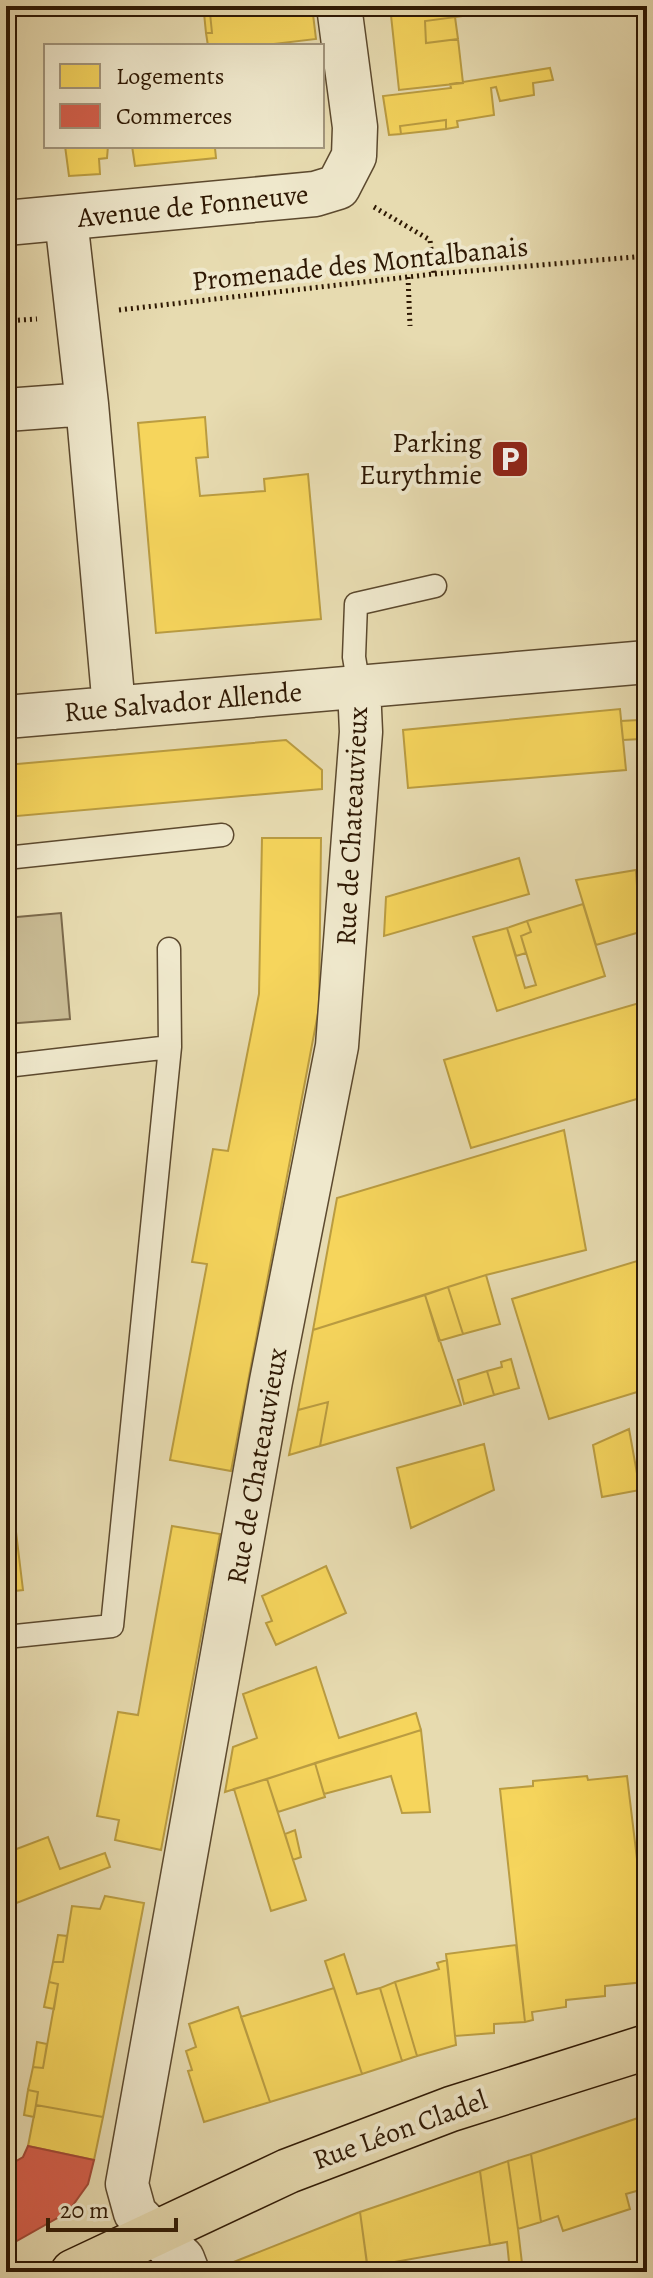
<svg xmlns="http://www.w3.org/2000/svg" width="653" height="2278" font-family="Alegreya,serif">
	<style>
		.green { fill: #c8ba93; stroke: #7b694b; stroke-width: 2 }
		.homes { fill: #f6d55c; stroke: #ba9c41; stroke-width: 2 }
		.shops { fill: #d6604d; stroke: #a44a37; stroke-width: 2 }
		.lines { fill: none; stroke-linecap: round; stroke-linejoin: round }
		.service-casing { stroke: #5c492e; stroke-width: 25 }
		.minor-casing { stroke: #5c492e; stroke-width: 45 }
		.tertiary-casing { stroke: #5c492e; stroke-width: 47 }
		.primary-casing { stroke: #2e1803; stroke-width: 47 }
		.path { stroke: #2e1803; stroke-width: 5; stroke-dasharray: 2 4; stroke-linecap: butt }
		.service { stroke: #efe8cc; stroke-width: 22 }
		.minor { stroke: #efe8cc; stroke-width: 42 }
		.tertiary { stroke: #efe8cc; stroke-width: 44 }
		.primary { stroke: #e7dbb0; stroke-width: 44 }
		.labels { text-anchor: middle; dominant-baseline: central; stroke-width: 8; stroke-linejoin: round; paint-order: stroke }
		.street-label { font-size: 28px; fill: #2e1803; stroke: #efe8cc }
		.poi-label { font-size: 28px; fill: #2e1803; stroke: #efe8cc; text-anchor: end }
	</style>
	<rect width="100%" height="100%" fill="#e7dbb0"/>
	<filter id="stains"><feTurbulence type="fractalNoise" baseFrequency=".0025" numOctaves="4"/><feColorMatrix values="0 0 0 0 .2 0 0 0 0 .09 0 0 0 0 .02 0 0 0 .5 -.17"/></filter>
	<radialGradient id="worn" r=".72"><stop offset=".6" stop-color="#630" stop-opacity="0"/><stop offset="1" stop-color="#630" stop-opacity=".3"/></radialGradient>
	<path class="green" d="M61 913 70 1019 6 1024V918Z"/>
	<path class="homes" d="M203 6H312L316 39 257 46H208L206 33H212L210 13H204Z
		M390 6H470L471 15 425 21 426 43 458 39 463 83 399 90Z
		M204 13H210L212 33H206Z
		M455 17 458 39 426 43 425 21Z
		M550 68 553 80 533 83 534 95 500 101 496 87 491 88 494 115 457 121 458 127 446 129V120L400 126 401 134 389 135 383 96 451 88 450 84Z
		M446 120V129L401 134 400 126Z
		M65 146H108L107 158 99 159 100 174 69 176Z
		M132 146H227L215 148 216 158 135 166Z
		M205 417 208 457 196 458 200 496 265 491 264 479 308 474 321 619 156 633 138 423Z
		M620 709 626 770 408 788 403 730Z
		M639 720 641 739 623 740 621 721Z
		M286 740 322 770V789L6 817V765Z
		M262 838H321L319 1008 231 1471 170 1460 207 1264 192 1262 213 1149 228 1151 259 994Z
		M519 858 529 894 384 936 386 897Z
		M636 870 640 932 596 945 576 880Z
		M583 904 605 976 497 1011 473 937 507 928 525 988 536 985 521 936 531 932 527 921Z
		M527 921 531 932 521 936 526 953 516 956 507 928Z
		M644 946H647V1041L646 1001Z
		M646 1001 647 1096 471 1148 444 1060Z
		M564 1130 586 1250 486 1275 313 1330 337 1198Z
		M647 1258V1389L549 1419 512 1299Z
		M486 1275 500 1324 463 1334 448 1287Z
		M448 1287 463 1334 439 1341 425 1295Z
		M425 1295 461 1405 320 1446 328 1402 298 1410 313 1330Z
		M511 1359 519 1388 494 1395 487 1371 502 1367 501 1362Z
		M487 1371 494 1395 464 1404 458 1380Z
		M328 1402 320 1446 289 1455 298 1410Z
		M629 1429 640 1490 602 1497 593 1445Z
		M484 1444 494 1490 411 1528 397 1468Z
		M6 1449 23 1590 6 1592Z
		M172 1526 220 1534 161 1850 115 1840 119 1820 97 1816 118 1712 138 1715Z
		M326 1566 346 1613 276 1645 266 1623 272 1621 262 1596Z
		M316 1667 339 1738 416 1713 421 1730 225 1792 233 1747 257 1738 243 1694Z
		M421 1730 430 1812 402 1813 391 1776 324 1794 315 1763Z
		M315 1763 325 1797 278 1812 267 1779Z
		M587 1776 588 1780 627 1776 641 1892 647 1891 645 1982 605 1986V1996L566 2000V2007L532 2012 533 2020 525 2022 500 1789 533 1786V1781Z
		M267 1779 306 1900 271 1911 234 1789Z
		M295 1830 301 1857 293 1860 285 1834Z
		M48 1837 60 1869 105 1853 110 1867 6 1907V1853Z
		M105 1896 144 1903 103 2117 36 2105 38 2092 28 2090 33 2067 43 2068 58 1984 49 1982 53 1962H63L72 1906 100 1909Z
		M58 1935 67 1936 63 1962H53Z
		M516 1945 525 2022 494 2024V2033L455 2036 446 1954Z
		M344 1954 357 1994 380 1988 402 2061 362 2074 325 1961Z
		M447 1960 456 2045 417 2056 395 1982 439 1969 437 1963Z
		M49 1982 58 1984 54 2009 44 2007Z
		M395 1982 417 2056 402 2061 380 1988Z
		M334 1988 362 2074 270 2102 241 2017Z
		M238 2007 270 2102 204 2122 188 2071 192 2070 186 2051 196 2047 189 2024Z
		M37 2042 47 2044 43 2068 33 2067Z
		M28 2090 38 2092 34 2117 24 2115Z
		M36 2105 103 2117 94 2160 28 2146Z
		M647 2115V2188L626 2194 630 2209 563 2231 558 2216 541 2222 531 2154Z
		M531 2154 541 2222 518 2229 508 2161Z
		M508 2161 518 2229 523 2272H510L507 2242 490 2245 480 2171Z
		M480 2171 490 2245 383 2264 384 2272H368L360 2212Z
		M360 2212 368 2270 218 2272 216 2269Z"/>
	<path class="shops" d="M28 2146 94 2160 88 2184 68 2212 6 2247V2167L23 2157Z"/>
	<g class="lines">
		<defs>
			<path id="service" d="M359 687 354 657 356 604 435 586
				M6 858 222 835
				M169 949 170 1047
				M6 1066 170 1047 112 1626 6 1637"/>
			<path id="minor" d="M66 219 87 404 114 708
				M6 410 87 404
				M6 717 647 662
				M154 2232 135 2213 127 2184 271 1381 337 1046 361 732 359 687"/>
			<path id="tertiary" d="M6 223 315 194 338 187 354 156 355 127 339 6
				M154 2232 182 2259 187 2272"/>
			<path id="primary" d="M73 2272 288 2171 451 2109 647 2047"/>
		</defs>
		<use href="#service" class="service-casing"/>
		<use href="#minor" class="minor-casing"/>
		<use href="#tertiary" class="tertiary-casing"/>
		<use href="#primary" class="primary-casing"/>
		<path class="path" d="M374 207 430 240 434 274
			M408 277 410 326
			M119 310 434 274 647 256
			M6 321 37 319"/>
		<use href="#service" class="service"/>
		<use href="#minor" class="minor"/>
		<use href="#tertiary" class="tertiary"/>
		<use href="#primary" class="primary"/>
	</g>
	<defs>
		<symbol id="parking-square" viewBox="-11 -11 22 22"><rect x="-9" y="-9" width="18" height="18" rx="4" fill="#8f2418" stroke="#efe8cc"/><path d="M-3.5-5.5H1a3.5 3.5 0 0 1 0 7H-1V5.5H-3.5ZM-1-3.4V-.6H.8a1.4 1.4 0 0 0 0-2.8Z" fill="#fff"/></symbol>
	</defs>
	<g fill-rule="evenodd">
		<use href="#parking-square" x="488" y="437" width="44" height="44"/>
	</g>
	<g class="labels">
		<g class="street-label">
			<text transform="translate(193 206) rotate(-6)">Avenue de Fonneuve</text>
			<text transform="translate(360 264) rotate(-6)">Promenade des Montalbanais</text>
			<text transform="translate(183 702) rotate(-5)">Rue Salvador Allende</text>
			<text transform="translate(352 826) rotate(-87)">Rue de Chateauvieux</text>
			<text transform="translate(257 1466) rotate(-80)">Rue de Chateauvieux</text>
			<text transform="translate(400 2130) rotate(-20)">Rue Léon Cladel</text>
		</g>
		<g class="poi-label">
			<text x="482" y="443">Parking<tspan x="482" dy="32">Eurythmie</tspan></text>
		</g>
	</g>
	<rect width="653" height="2278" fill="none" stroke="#e7dbb0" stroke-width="32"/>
	<rect x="8" y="8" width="637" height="2262" fill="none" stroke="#2e1803" stroke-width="4"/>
	<rect x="16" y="16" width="621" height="2246" fill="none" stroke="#2e1803" stroke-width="2"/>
	<rect x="44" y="44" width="280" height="104" fill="#efe8cc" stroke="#a2957c" stroke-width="2"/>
	<rect x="60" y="64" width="40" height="24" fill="#f6d55c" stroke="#a2957c" stroke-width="2"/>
	<text x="116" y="84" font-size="24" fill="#2e1803">Logements</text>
	<rect x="60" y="104" width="40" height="24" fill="#d6604d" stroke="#a2957c" stroke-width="2"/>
	<text x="116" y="124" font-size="24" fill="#2e1803">Commerces</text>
	<path d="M48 2218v12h128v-12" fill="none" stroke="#2e1803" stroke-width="4"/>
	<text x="60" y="2218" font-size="24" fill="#2e1803" stroke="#efe8cc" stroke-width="6" paint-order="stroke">20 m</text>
	<rect width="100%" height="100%" filter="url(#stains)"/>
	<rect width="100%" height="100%" fill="url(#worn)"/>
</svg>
